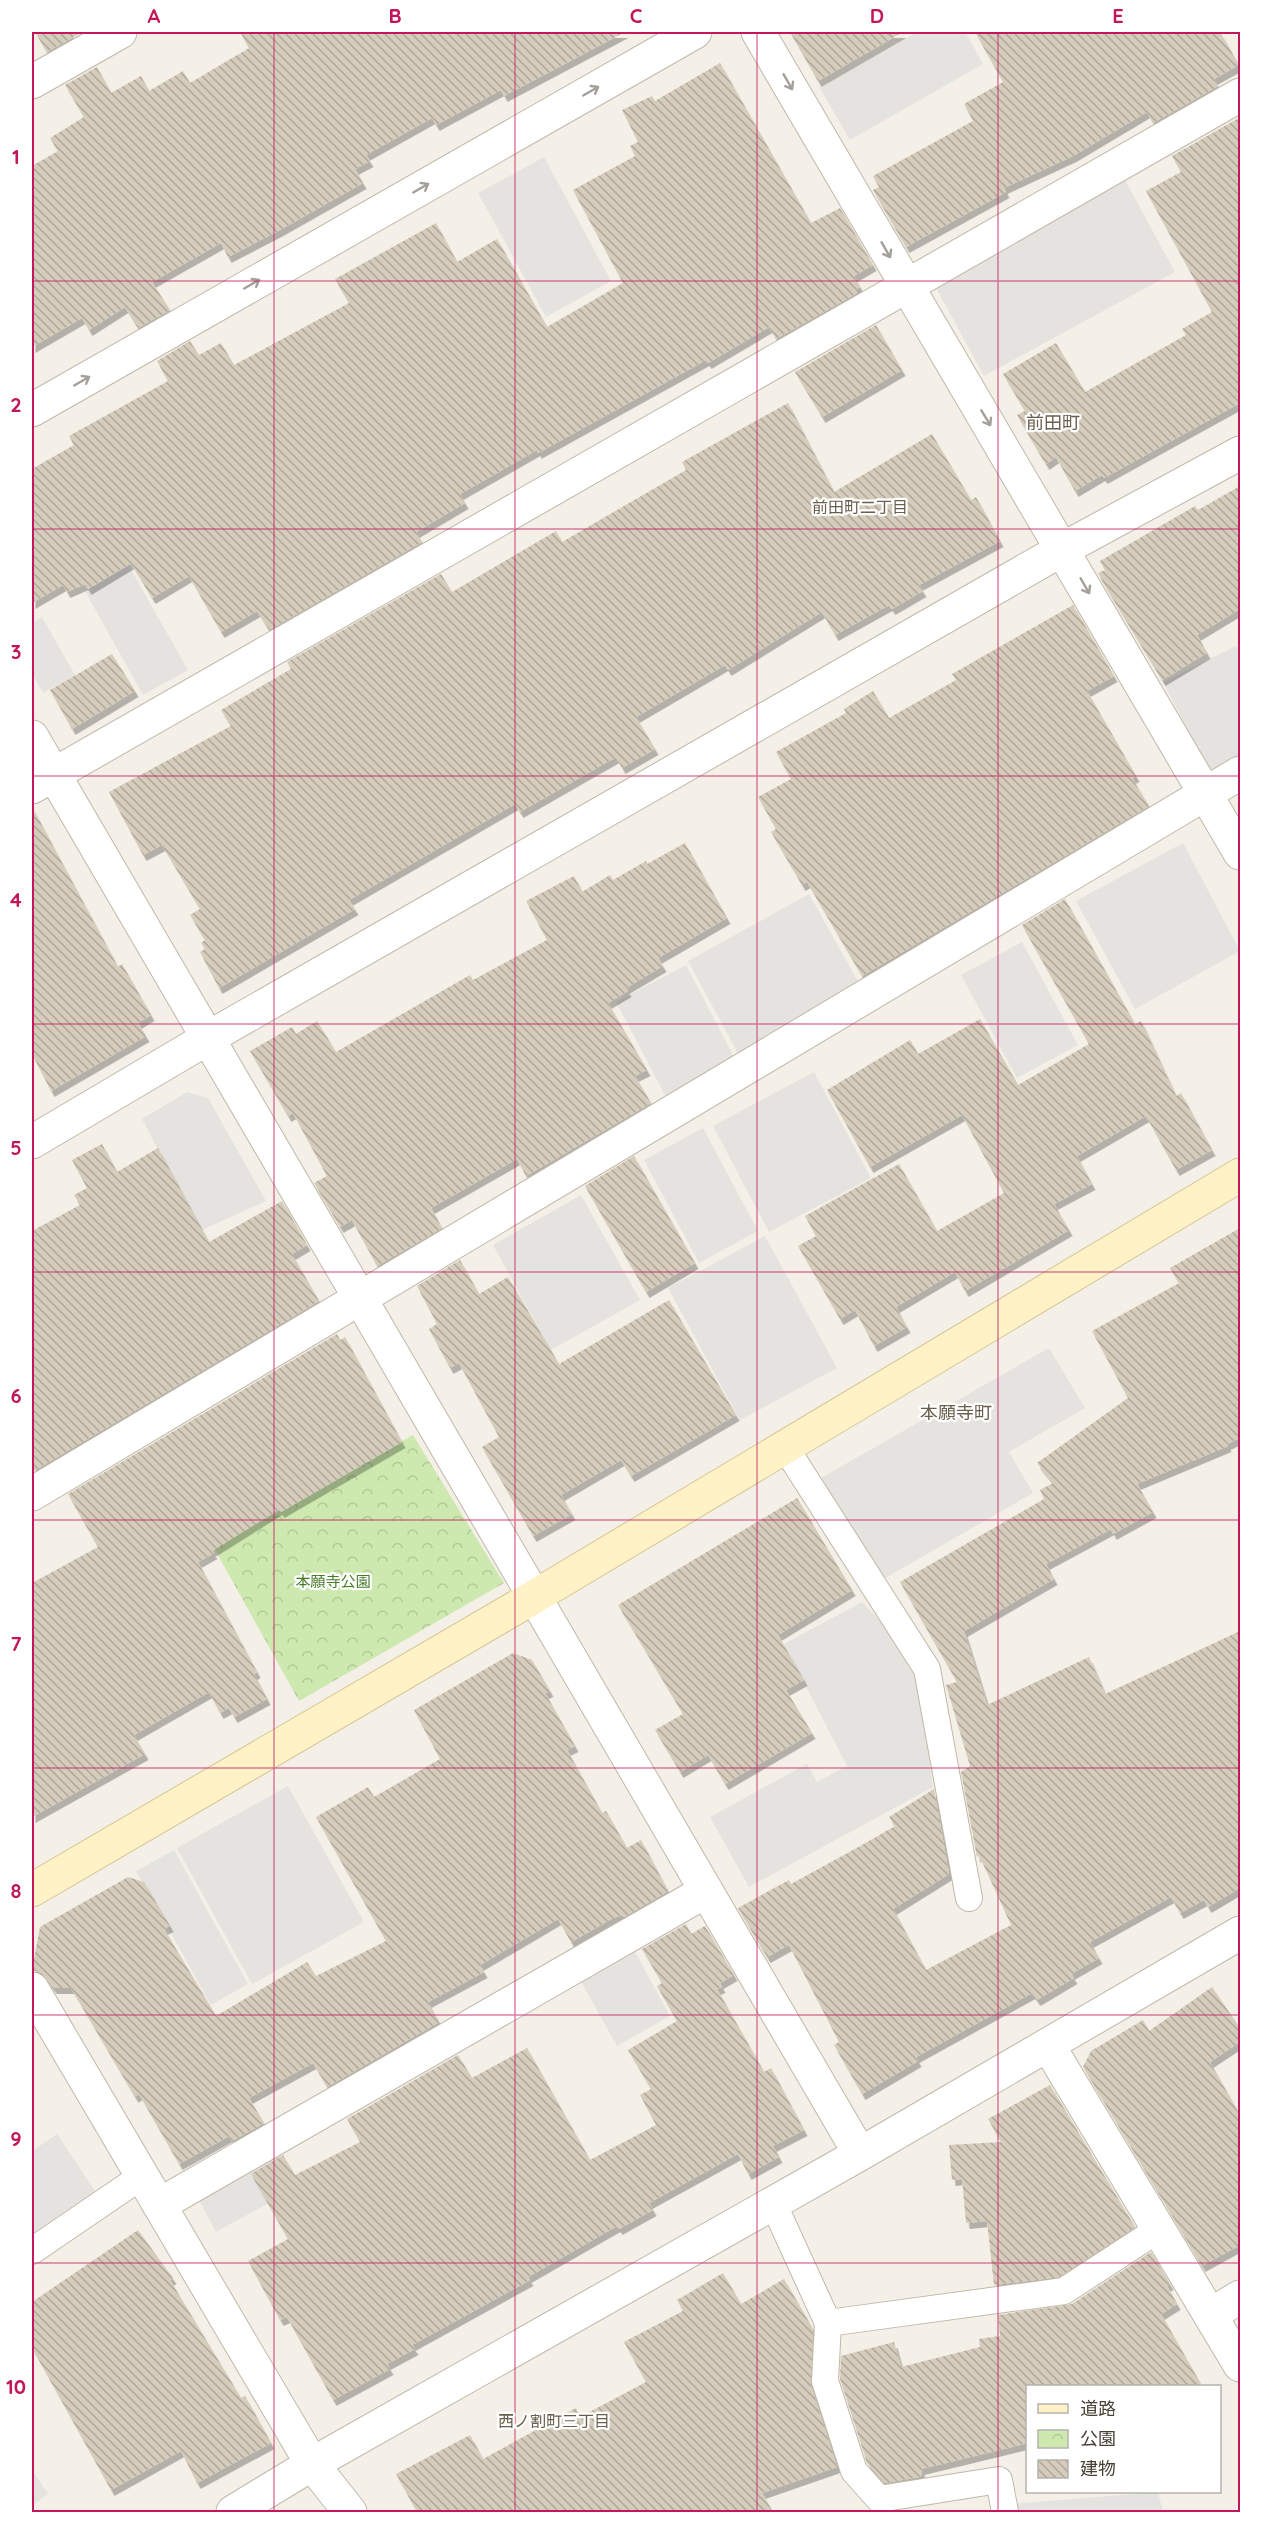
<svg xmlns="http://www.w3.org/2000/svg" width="1272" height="2544" font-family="Quicksand,'Noto Sans JP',sans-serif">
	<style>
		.park { fill: url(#park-crowns) }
		.parking { fill: #e5e3df }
		.building { fill: url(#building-back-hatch); filter: url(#shadow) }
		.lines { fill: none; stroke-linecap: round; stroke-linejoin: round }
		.lane-casing { stroke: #c0b8a9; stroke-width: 28 }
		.street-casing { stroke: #c0b8a9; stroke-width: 35 }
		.secondary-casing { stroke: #d5c596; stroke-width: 35 }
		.lane { stroke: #fff; stroke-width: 26 }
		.street { stroke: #fff; stroke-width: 33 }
		.secondary { stroke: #fff2c6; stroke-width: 33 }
		.oneway { stroke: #a3a09a }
		.grid { fill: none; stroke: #c2185b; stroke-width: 1.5; stroke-opacity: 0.55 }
		.labels { text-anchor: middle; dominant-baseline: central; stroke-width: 4.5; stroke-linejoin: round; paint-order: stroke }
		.park-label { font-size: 15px; fill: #467b27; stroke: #fff }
		.neighbourhood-label { font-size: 16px; fill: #6a5f4d; stroke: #fff }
		.quarter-label { font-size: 18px; fill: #6a5f4d; stroke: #fff }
		.neatline { fill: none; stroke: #c2185b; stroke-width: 2 }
		.grid-label { font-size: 20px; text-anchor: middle; font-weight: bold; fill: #c2185b }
	</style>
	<defs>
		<pattern id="park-crowns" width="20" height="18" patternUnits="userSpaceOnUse" patternTransform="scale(1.5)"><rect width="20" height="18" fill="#cee9af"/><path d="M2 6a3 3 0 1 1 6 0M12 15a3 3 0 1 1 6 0" fill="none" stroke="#b2c997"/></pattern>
		<pattern id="building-back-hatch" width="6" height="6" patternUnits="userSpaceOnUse" patternTransform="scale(1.5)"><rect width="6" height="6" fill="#d6ccbc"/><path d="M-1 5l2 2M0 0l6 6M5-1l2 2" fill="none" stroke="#afa79a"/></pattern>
		<filter id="shadow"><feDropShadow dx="3.5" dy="6" stdDeviation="0" flood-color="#0004"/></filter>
	</defs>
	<rect width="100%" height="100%" fill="#f4f0e7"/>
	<path class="park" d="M413 1435 504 1583 299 1701 214 1548Z"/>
	<path class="parking" d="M918 32H965L983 64 850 140 820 88Z
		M544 157 611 281 546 317 478 193Z
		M1119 169 1175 272 984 376 928 273Z
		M129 566 188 670 143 695 85 591Z
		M42 617 75 675 43 693 32 673V623Z
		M1236 646 1240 655V766L1215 783 1163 682Z
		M1183 843 1240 951 1135 1009 1076 901Z
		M809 894 864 992 741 1059 688 961Z
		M1022 942 1078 1045 1017 1078 961 975Z
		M686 965 737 1063 667 1099 616 1002Z
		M814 1072 871 1178 769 1232 713 1126Z
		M187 1092 208 1098 266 1201 200 1231 142 1119Z
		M703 1128 758 1231 699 1263 644 1160Z
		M581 1195 640 1300 551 1350 493 1245Z
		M765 1236 837 1368 740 1420 668 1288Z
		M1049 1348 1085 1408 1009 1452 1033 1493 880 1581 821 1478Z
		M862 1602 908 1650 920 1687 933 1787 749 1887 710 1817 807 1764 817 1782 847 1766 784 1644Z
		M288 1786 364 1922 252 1984 177 1848Z
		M174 1850 248 1984 211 2005 136 1871Z
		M633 1948 670 2016 617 2046 579 1978Z
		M57 2134 95 2191 32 2234V2151Z
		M280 2154 298 2187 216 2232 198 2198Z
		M32 2470 48 2494 32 2506Z
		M1158 2492 1163 2512H1013L1011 2504Z"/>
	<path class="building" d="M35 32H77L79 34 47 52Z
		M240 32H625L504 96 501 90 436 125 432 118 366 155 370 161 355 169 363 183 280 230 228 257 221 243 152 282 170 310 138 328 125 307 89 330 82 318 32 347V166L58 151 50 138 84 117 65 85 97 67 111 93 141 76 149 91 183 71 190 83 249 48Z
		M790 32H903L818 81Z
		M975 32H1220L1239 65 1214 79 1218 86 1153 123 1147 112 1073 156 1004 188 1006 192 906 247 873 190 879 187 873 176 973 121 964 104 1003 82Z
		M720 63 811 223 840 208 873 265 854 276 860 287 855 290 857 293 776 339 769 327 708 363 706 360 538 453 537 450 460 494 465 503 416 532 422 542 269 630 257 611 221 632 189 576 152 598 131 563 88 589 85 584 67 592 63 585 32 603V469L74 445 69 436 168 381 157 361 190 341 199 355 221 343 234 365 349 303 335 279 436 223 457 262 497 239 547 327 623 283 573 190 635 156 630 146 638 142 622 110 652 96 655 101Z
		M1237 119 1240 125V403L1104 478 1102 475 1075 491 1056 457 1046 464 1039 453 1017 415 1025 411 1003 374 1056 343 1085 392 1186 335 1182 329 1212 312 1146 191 1181 172 1172 156Z
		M876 325 902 370 822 417 795 372Z
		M788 403 834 492 932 434 971 500 976 497 1000 541 919 585 923 591 892 609 889 605 835 635 822 612 728 670 725 665 636 717 655 749 622 768 616 757 520 812 515 804 349 900 355 909 219 988 200 952 205 949 201 943 205 940 190 915 200 909 162 845 143 855 109 792 231 726 221 710 291 669 287 662 441 574 452 592 556 531 562 542 686 470 682 462Z
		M1240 486V609L1197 635 1207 653 1162 680 1105 586 1098 573 1105 570 1100 561 1195 506 1198 510Z
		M1073 605 1114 676 1087 691 1136 776 1132 778 1149 806 862 976 807 882 802 885 771 832 776 829 758 797 791 779 776 752 846 713 844 709 873 691 889 718 956 680 952 674Z
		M112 654 135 691 72 729 50 690Z
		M32 807 118 967 122 964 151 1015 138 1023 146 1036 51 1091 32 1054Z
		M685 843 727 918 658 958 663 966 626 988 628 991 608 1003 647 1070 635 1076 651 1103 526 1176 517 1159 431 1208 442 1228 377 1266 352 1220 340 1227 314 1183 327 1176 293 1113 288 1116 250 1051 292 1027 296 1034 317 1021 336 1052 470 975 473 980 547 940 526 901 574 876 582 892 610 875 613 880 646 861 647 864Z
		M1065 899 1135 1024 1141 1021 1176 1096 1181 1093 1212 1150 1176 1170 1146 1116 1077 1156 1092 1184 1054 1204 1069 1230 965 1291 955 1272 896 1307 907 1327 874 1346 855 1310 840 1319 798 1246 816 1236 805 1216 899 1164 937 1231 1004 1193 962 1115 870 1167 827 1090 910 1040 918 1054 980 1019 1018 1085 1089 1044 1022 925Z
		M102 1144 117 1172 158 1148 209 1242 282 1201 307 1245 292 1254 319 1301 32 1472V1231L80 1205 74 1195 87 1188 72 1160Z
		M634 1156 695 1263 646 1292 585 1186Z
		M1240 1228V1438L1227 1444 1228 1446 1137 1484 1153 1512 1113 1534 1111 1529 1046 1564 1054 1579 964 1631 987 1705 1089 1657 1105 1694 1240 1631V1888L1208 1907 1204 1900 1180 1913 1171 1897 1090 1942 1099 1958 1071 1974 1074 1978 1037 2000 1032 1993 916 2057 918 2061 862 2094 834 2045 839 2042 789 1945 767 1957 738 1908 789 1880 791 1884 862 1845 895 1826 889 1817 934 1789 949 1874 893 1909 926 1970 1011 1925 979 1855 977 1857 961 1772 970 1766 946 1685 957 1682 900 1582 1044 1499 1040 1490 1053 1483 1037 1463 1128 1398 1092 1331 1179 1283 1170 1268Z
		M460 1260 479 1294 508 1277 559 1364 669 1300 736 1415 631 1476 621 1460 561 1495 572 1514 533 1536 482 1447 499 1437 459 1363 450 1368 429 1329 437 1324 417 1286Z
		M337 1334 340 1340 345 1337 402 1442 281 1512 279 1509 212 1551 214 1553 198 1562 257 1672 254 1674 267 1699 234 1717 229 1708 220 1713 209 1692 134 1735 145 1754 32 1817V1583L98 1547 68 1494Z
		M797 1498 852 1590 778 1635 804 1680 786 1690 812 1733 725 1784 708 1755 680 1772 655 1730 683 1714 618 1605Z
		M513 1653 532 1660 550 1691 545 1693 575 1746 567 1750 602 1813 606 1811 627 1848 641 1840 668 1891 624 1917 623 1915 613 1918 571 1942 558 1919 480 1965 484 1972 428 2002 439 2022 327 2087 313 2063 249 2098 264 2123 232 2141 229 2136 179 2164 139 2094 135 2097 71 1988H53L42 1973 32 1970 40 1927 128 1877 144 1882 170 1926 164 1929 216 2016 307 1962 316 1976 386 1941 316 1817 368 1787 374 1797 440 1759 414 1710Z
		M686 1924 691 1934 705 1926 734 1975 720 1983 722 1987 717 1989 764 2072 771 2068 804 2130 773 2146 779 2157 748 2174 738 2154 649 2203 653 2210 619 2229 617 2226 528 2277 530 2280 412 2345 415 2349 387 2364 390 2369 333 2400 287 2317 280 2320 248 2261 288 2239 251 2174 283 2155 295 2175 360 2142 347 2119 458 2055 472 2078 527 2048 590 2160 656 2125 640 2095 651 2089 628 2050 677 2021 657 1986 662 1983 642 1949Z
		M1212 1987 1240 2028V2042L1210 2062 1240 2115V2245L1202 2266 1083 2067 1091 2051 1143 2020 1149 2031Z
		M1050 2085 1135 2227 1059 2277 994 2285 987 2221 966 2223 962 2179 952 2180 949 2145 1001 2142 988 2119Z
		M138 2230 173 2278 170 2280 241 2398 245 2396 271 2443 197 2483 181 2451 111 2490 32 2348V2302Z
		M1151 2252 1170 2284 1167 2286 1177 2304 1161 2314 1202 2386H1028V2443L921 2469 922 2475 919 2477 885 2483 867 2463 840 2379 841 2356 894 2342 901 2367 980 2347 979 2339 1000 2336 998 2315 1072 2304Z
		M723 2273 741 2304 784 2279 813 2329 811 2385 837 2467 762 2493 773 2512H417L396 2474 470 2435 483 2459 576 2408 580 2417 646 2382 624 2342 683 2311 677 2300Z"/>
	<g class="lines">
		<defs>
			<path id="lane" d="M785 1447 927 1669 969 1898
				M773 2203 828 2323 825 2381 854 2471 879 2499 999 2480 1005 2512
				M32 2251 142 2176
				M828 2323 1064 2291 1159 2229"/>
			<path id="street" d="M758 32 1240 853
				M32 82 120 32
				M32 410 695 32
				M32 737 860 2154
				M32 787 1240 95
				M32 1142 208 1038 1063 549 1240 453
				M32 1494 1240 773
				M32 1989 312 2464 350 2512
				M1048 2045 1240 2365
				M159 2205 706 1891
				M1210 2315 1240 2297
				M233 2512 312 2464 860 2154 1240 1933"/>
			<path id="secondary" d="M32 1890 534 1597 1240 1175"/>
		</defs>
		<use href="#lane" class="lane-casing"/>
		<use href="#street" class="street-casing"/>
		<use href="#secondary" class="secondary-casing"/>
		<use href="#lane" class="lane"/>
		<use href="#street" class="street"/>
		<use href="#secondary" class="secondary"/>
	</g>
	<defs><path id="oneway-shaft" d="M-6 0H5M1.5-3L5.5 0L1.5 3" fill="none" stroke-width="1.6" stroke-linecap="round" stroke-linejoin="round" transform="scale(1.5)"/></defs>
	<g class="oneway">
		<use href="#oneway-shaft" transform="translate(788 82) rotate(60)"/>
		<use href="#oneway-shaft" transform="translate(591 91) rotate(-30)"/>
		<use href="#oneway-shaft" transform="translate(421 188) rotate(-30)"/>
		<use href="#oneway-shaft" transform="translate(886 250) rotate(60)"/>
		<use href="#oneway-shaft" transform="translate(252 284) rotate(-30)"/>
		<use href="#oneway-shaft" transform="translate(82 381) rotate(-30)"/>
		<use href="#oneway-shaft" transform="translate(986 418) rotate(59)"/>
		<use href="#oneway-shaft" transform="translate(1085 586) rotate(60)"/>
	</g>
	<path class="grid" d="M274 32V2512M515 32V2512M757 32V2512M998 32V2512M32 281H1240M32 529H1240M32 776H1240M32 1024H1240M32 1272H1240M32 1520H1240M32 1768H1240M32 2015H1240M32 2263H1240"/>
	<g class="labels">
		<g class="park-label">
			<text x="333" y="1581">本願寺公園</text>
		</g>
		<g class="neighbourhood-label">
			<text x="860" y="507">前田町二丁目</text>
			<text x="554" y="2421">西ノ割町三丁目</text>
		</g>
		<g class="quarter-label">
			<text x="1053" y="422">前田町</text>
			<text x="956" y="1412">本願寺町</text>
		</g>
	</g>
	<rect width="1272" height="2544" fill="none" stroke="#ffffff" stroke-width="66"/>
	<rect x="1026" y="2385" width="195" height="108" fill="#ffffff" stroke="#b5b3af" stroke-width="1.5"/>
	<rect x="1038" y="2404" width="30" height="9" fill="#fff2c6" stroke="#b5b3af" stroke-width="1.5"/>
	<text x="1080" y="2415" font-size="18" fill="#474136">道路</text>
	<rect x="1038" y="2430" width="30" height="18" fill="url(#park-crowns)" stroke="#b5b3af" stroke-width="1.5"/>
	<text x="1080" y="2445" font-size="18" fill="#474136">公園</text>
	<rect x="1038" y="2460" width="30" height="18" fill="url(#building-back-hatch)" stroke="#b5b3af" stroke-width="1.5"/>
	<text x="1080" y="2475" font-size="18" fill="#474136">建物</text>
	<rect x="33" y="33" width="1206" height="2478" class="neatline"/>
	<g class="grid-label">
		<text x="154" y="23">A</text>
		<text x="395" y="23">B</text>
		<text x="636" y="23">C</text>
		<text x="877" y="23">D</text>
		<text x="1118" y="23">E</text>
		<text x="16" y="164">1</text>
		<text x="16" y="412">2</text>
		<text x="16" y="659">3</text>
		<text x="16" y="907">4</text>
		<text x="16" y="1155">5</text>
		<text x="16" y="1403">6</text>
		<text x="16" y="1651">7</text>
		<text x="16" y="1898">8</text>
		<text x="16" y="2146">9</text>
		<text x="16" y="2394">10</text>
	</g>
</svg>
